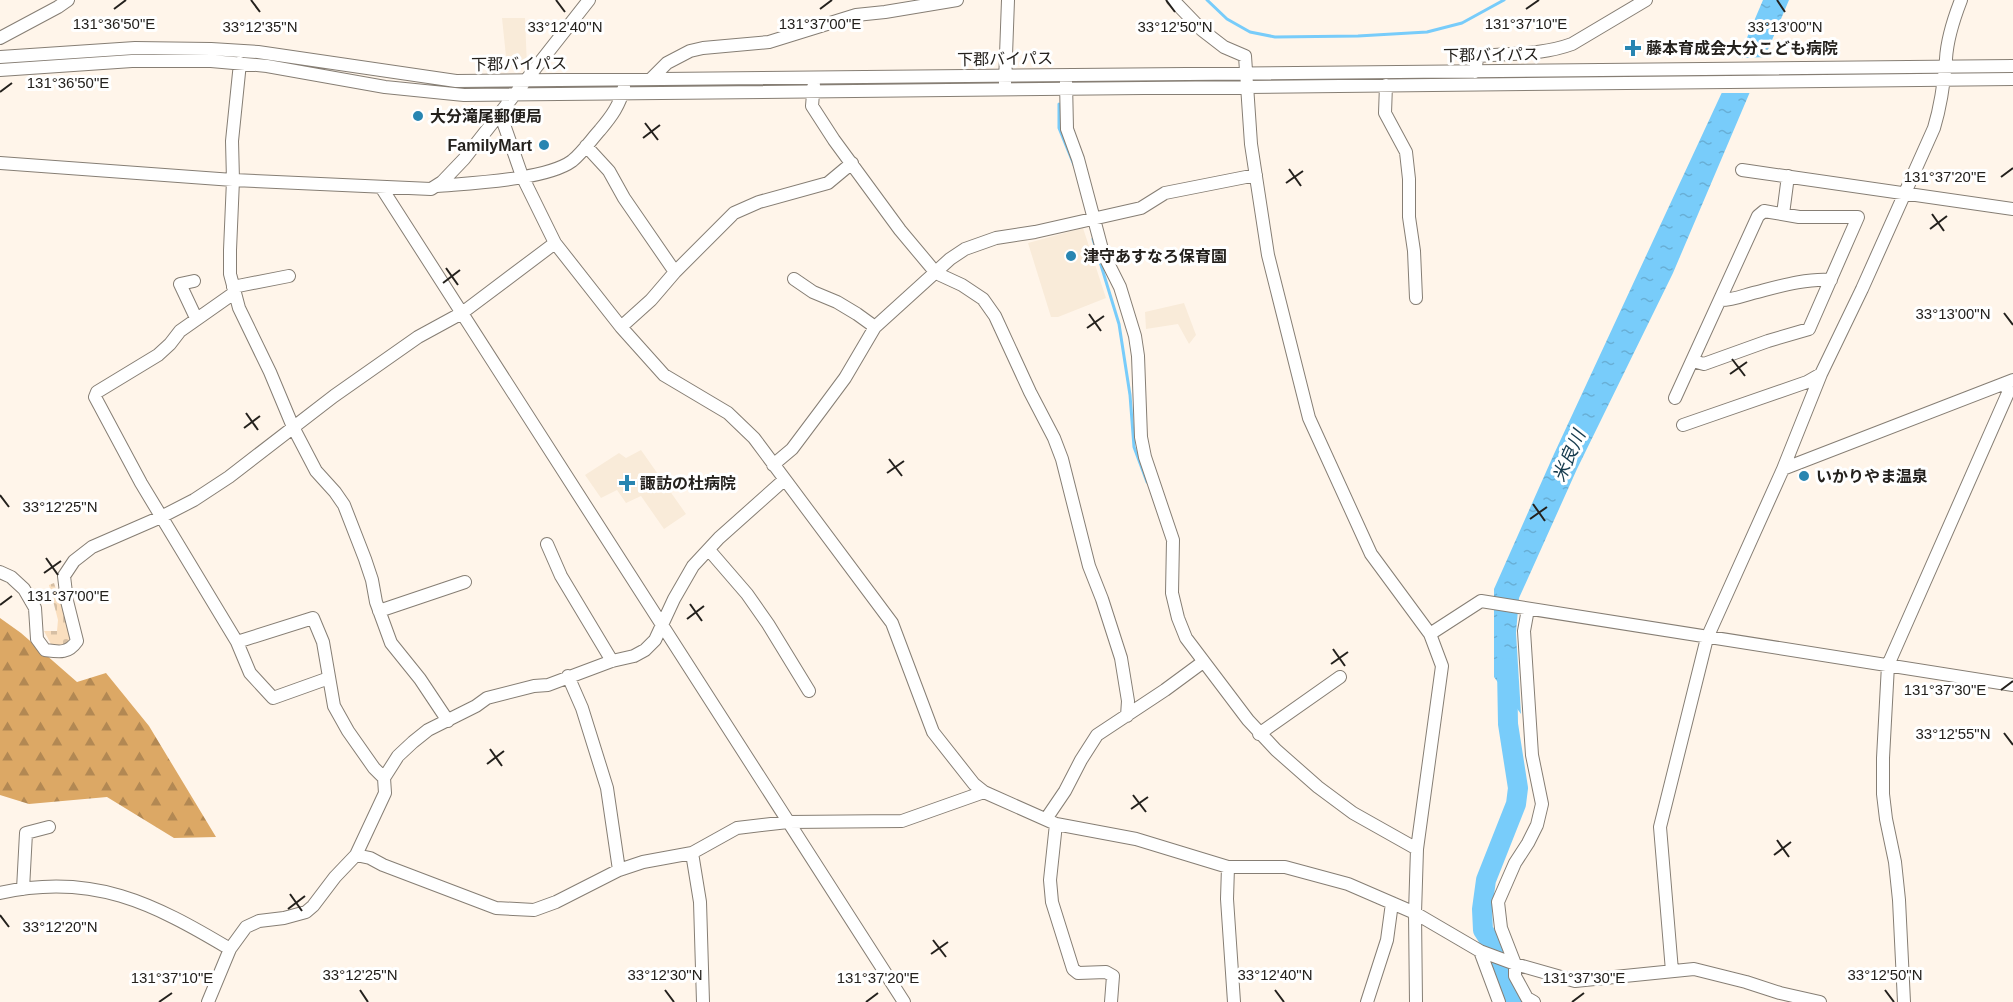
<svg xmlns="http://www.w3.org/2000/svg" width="2013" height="1002" font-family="Arial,'Noto Sans JP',sans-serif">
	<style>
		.built { fill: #f9ebd9 }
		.forest { fill: url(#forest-firs) }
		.cemetery { fill: url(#cemetery-stones) }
		.water { fill: url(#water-ripples) }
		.pier { fill: #fff5ea }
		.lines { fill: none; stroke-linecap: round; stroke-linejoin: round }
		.stream { stroke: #78ccfa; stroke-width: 3 }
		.river { stroke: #78ccfa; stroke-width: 20 }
		.minor-casing { stroke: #867e74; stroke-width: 14 }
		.minor { stroke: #fff; stroke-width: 12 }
		.ticks { fill: none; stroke: #24211d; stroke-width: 2 }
		.poi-dot { fill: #2885b1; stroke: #fff; stroke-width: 2 }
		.labels { text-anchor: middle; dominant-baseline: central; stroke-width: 6; stroke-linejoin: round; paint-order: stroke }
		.poi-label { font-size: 16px; font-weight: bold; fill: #24211d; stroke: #fff; text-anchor: start }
		.street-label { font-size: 16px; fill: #24211d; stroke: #fff }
		.water-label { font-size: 18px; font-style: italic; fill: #143a4d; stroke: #fff }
		.ticks-label { font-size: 15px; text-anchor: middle; fill: #24211d; stroke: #fff; stroke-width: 6; stroke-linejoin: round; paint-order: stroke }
	</style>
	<defs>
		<pattern id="forest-firs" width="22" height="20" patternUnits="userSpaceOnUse" patternTransform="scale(1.5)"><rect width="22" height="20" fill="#dca865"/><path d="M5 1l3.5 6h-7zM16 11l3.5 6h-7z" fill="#b28853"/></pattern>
		<pattern id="cemetery-stones" width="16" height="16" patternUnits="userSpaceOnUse" patternTransform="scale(1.5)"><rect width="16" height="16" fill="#fadfbf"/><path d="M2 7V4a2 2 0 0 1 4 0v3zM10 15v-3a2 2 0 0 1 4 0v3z" fill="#d6bfa4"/></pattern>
		<pattern id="water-ripples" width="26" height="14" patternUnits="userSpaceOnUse" patternTransform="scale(1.5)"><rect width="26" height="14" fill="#78ccfa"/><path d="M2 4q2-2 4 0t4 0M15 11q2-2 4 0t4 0" fill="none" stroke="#68afd6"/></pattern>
	</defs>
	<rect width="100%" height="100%" fill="#fff5ea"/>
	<path class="built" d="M502 18H525L527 67 507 66Z
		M1083 228 1106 298 1058 317H1051L1028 243Z
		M1184 303 1196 335 1189 344 1178 324 1146 329 1145 312Z
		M641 450 686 514 664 529 641 496 626 503 617 490 601 498 585 475 619 453 626 458Z"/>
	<path class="forest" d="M0 618 21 633 77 682 106 673 149 726 216 837 174 838 107 797 29 804 0 795Z"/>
	<path class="cemetery" d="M54 583 71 636 66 646H52L44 631H57L58 620 49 585Z"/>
	<path class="water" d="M1763 0H1789L1673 273 1577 469 1519 598 1516 633 1521 714 1494 677V589L1554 454 1743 47Z"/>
	<path class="pier" d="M1768 57 1752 93H1719L1735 58Z"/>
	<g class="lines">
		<path class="stream" d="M1207 0 1227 19 1250 32 1275 37 1358 36 1427 32 1462 23 1504 0
			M1059 104V128L1074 165
			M1093 239 1119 324 1130 395 1134 447 1147 482"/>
		<path class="river" d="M1507 668 1508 724 1518 788 1516 804 1486 880 1482 909 1483 930 1498 953 1501 976 1512 1002"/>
		<defs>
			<path id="minor" d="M1173 0 1202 30 1224 47 1245 56 1251 144 1268 255 1309 418 1371 554 1430 634 1442 666 1417 849 1415 913 1416 1002
				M0 38 58 7 68 0
				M0 57 135 48 211 49 258 52 456 81 2013 66
				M240 63 232 141 233 180 230 250V274L239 308 270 372 293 427 316 471 335 492 344 505 365 559 372 580 376 602 391 643 420 679 448 721
				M0 70 132 61H211L267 66 385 87 464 95 2013 79
				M1475 72 1477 59 1480 56C1512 53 1542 55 1572 44L1646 0
				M651 79 667 63 690 51 703 48 769 42 856 15 885 12 957 0
				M814 82 812 106 834 140 900 230 936 273 962 285 983 299 995 316 1030 392 1054 438 1062 459 1089 566 1102 599 1121 658 1128 701 1127 716
				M1066 82 1067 129 1078 159 1103 253 1120 287 1135 336 1138 356 1141 437 1145 457 1173 540 1172 593 1178 618 1186 638 1248 720 1276 750 1318 787 1353 813 1417 849
				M1005 83 1008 0
				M1386 85 1385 113 1406 152 1409 179V217L1414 251 1416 298
				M500 113 522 176 555 243 621 327 664 375 728 413 754 438 892 623 933 732 974 784 984 792 1056 824 1136 839 1228 867H1285L1348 884 1415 913 1480 951 1515 964 1575 981 1694 969 1746 982 1780 993 1820 1002
				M586 146 609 171 624 198 675 272
				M0 163 233 180 431 189 442 182 464 159 589 0
				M1742 170 2013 209
				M437 186C470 183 546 180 572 161 582 153 591 140 600 130 611 117 620 105 624 87
				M381 187 904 1002
				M1783 214 1788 176
				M794 279 813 292 837 302 857 314 875 327
				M194 281 180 284 196 318
				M233 287 289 276
				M234 293 180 331 170 344 158 355 97 392 95 397 141 483 237 642 313 618 323 642 334 706 348 731 374 768 384 778
				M1721 300C1733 300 1742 296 1753 293 1777 287 1806 278 1831 280
				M621 327 651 300 675 272 734 213 759 202 828 183 852 163
				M1675 398 1758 216 1764 211 1799 217H1858L1809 329 1768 341 1704 364 1693 361
				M1683 425 1807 382 1821 374
				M773 465 792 449 822 409 845 378 875 327 950 259 965 249 996 238 1035 232 1141 208 1165 193 1256 175
				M1783 469 1821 374 1862 289 1934 128C1941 105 1944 83 1946 59 1947 40 1954 18 1961 0
				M547 544 561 576 612 661
				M709 550 747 594 768 624 809 691
				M0 572 11 577 24 589 35 608 37 639 45 650C59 652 68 654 77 641L67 601 64 576 74 561 92 547 161 517 194 500 229 477 334 396 418 337 462 313 555 243
				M1528 609 1524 631 1532 755 1542 804 1537 825 1528 843 1515 863 1498 902 1501 928 1515 964V976L1527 998 1534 1002
				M379 611 465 582
				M1430 634 1481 601 2013 685
				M237 642 250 673 273 698 329 678
				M568 676 582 708 607 788 619 870
				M1259 734 1340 677
				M1046 819 1065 791 1081 760 1097 735 1165 690 1203 662
				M1056 824 1050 880 1052 902 1073 969 1078 973 1106 972 1113 976 1111 1002
				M692 853 700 902 703 1002
				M356 855 370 858 383 865 496 908 534 910 556 902 619 870 643 862 692 853 737 828 788 822 902 821 984 792
				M1228 867 1227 899 1234 1002
				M23 889 26 833 49 827
				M0 893C92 872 153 903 230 949
				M1480 951 1499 1002
				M1672 971 1660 827 1707 638 1783 469 2013 380
				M208 1002 230 949 246 927 259 921 284 918 306 912 313 906 335 877 356 855 385 793 384 778 398 756 413 742 428 730 476 706 487 698 534 686 548 685 612 661 634 656 645 650 655 640 674 599 693 566 719 538 784 480
				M1367 1002 1387 940 1392 903
				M1904 1002 1899 900 1895 862 1886 819 1883 794V758L1888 665 2008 393 2006 383"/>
		</defs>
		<use href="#minor" class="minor-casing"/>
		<use href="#minor" class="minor"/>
	</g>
	<path class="ticks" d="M251 0 260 12M556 0 565 12M1166 0 1175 12M1777 0 1785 12M114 9 126 0M820 9 832 0M1526 9 1539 0M0 92 12 83M645 123 658 140M643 138 660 125M1289 169 1301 186M2001 177 2013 168M1286 183 1303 171M1932 214 1944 231M1930 229 1947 216M446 268 458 285M443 283 460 270M2004 313 2013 325M1089 314 1101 331M1087 328 1104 316M1732 359 1745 376M1730 374 1747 362M246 413 258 430M244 428 260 416M889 459 902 476M887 473 904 461M0 495 9 507M1533 504 1545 521M1530 519 1547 507M46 558 58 575M44 573 61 561M690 604 702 621M0 605 12 596M687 619 704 606M1333 649 1345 666M1331 664 1348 652M2001 690 2013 681M2004 733 2013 745M490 749 502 766M487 764 504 751M1133 795 1146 812M1131 809 1148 797M1777 840 1789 857M1774 855 1791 842M290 894 302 911M288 909 305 896M0 915 9 927M933 940 946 957M931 954 948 942M360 990 368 1002M665 990 674 1002M1275 990 1284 1002M1885 990 1894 1002M159 1002 172 993M866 1002 878 993M1572 1002 1584 993"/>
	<g class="poi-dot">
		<path d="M1630 39h6v6h6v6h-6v6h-6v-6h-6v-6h6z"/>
		<circle cx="418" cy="116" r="6"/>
		<circle cx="544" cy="145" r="6"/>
		<circle cx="1071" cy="256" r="6"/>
		<circle cx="1804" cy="476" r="6"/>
		<path d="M624 474h6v6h6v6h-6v6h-6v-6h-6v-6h6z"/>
	</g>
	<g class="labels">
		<g class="poi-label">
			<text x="1646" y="48">藤本育成会大分こども病院</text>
			<text x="430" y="116">大分滝尾郵便局</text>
			<text x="532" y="145" text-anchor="end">FamilyMart</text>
			<text x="1083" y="256">津守あすなろ保育園</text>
			<text x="1816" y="476">いかりやま温泉</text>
			<text x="640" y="483">諏訪の杜病院</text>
		</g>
		<g class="street-label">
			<text transform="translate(1491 55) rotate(-1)">下郡バイパス</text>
			<text transform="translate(1005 59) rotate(-1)">下郡バイパス</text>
			<text transform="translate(519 64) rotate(-1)">下郡バイパス</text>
		</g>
		<g class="water-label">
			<text transform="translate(1569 456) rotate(-66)">米良川</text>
		</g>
	</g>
	<g class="ticks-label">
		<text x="114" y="29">131°36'50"E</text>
		<text x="820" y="29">131°37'00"E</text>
		<text x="1526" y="29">131°37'10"E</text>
		<text x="260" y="32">33°12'35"N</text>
		<text x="565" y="32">33°12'40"N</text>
		<text x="1175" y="32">33°12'50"N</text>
		<text x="1785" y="32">33°13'00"N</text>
		<text x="68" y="88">131°36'50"E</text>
		<text x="1945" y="182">131°37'20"E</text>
		<text x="1953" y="319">33°13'00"N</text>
		<text x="60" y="512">33°12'25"N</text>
		<text x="68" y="601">131°37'00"E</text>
		<text x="1945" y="695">131°37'30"E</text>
		<text x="1953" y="739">33°12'55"N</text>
		<text x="60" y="932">33°12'20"N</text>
		<text x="360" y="980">33°12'25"N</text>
		<text x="665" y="980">33°12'30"N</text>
		<text x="1275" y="980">33°12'40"N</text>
		<text x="1885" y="980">33°12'50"N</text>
		<text x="172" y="983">131°37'10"E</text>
		<text x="878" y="983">131°37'20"E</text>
		<text x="1584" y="983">131°37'30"E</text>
	</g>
</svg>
